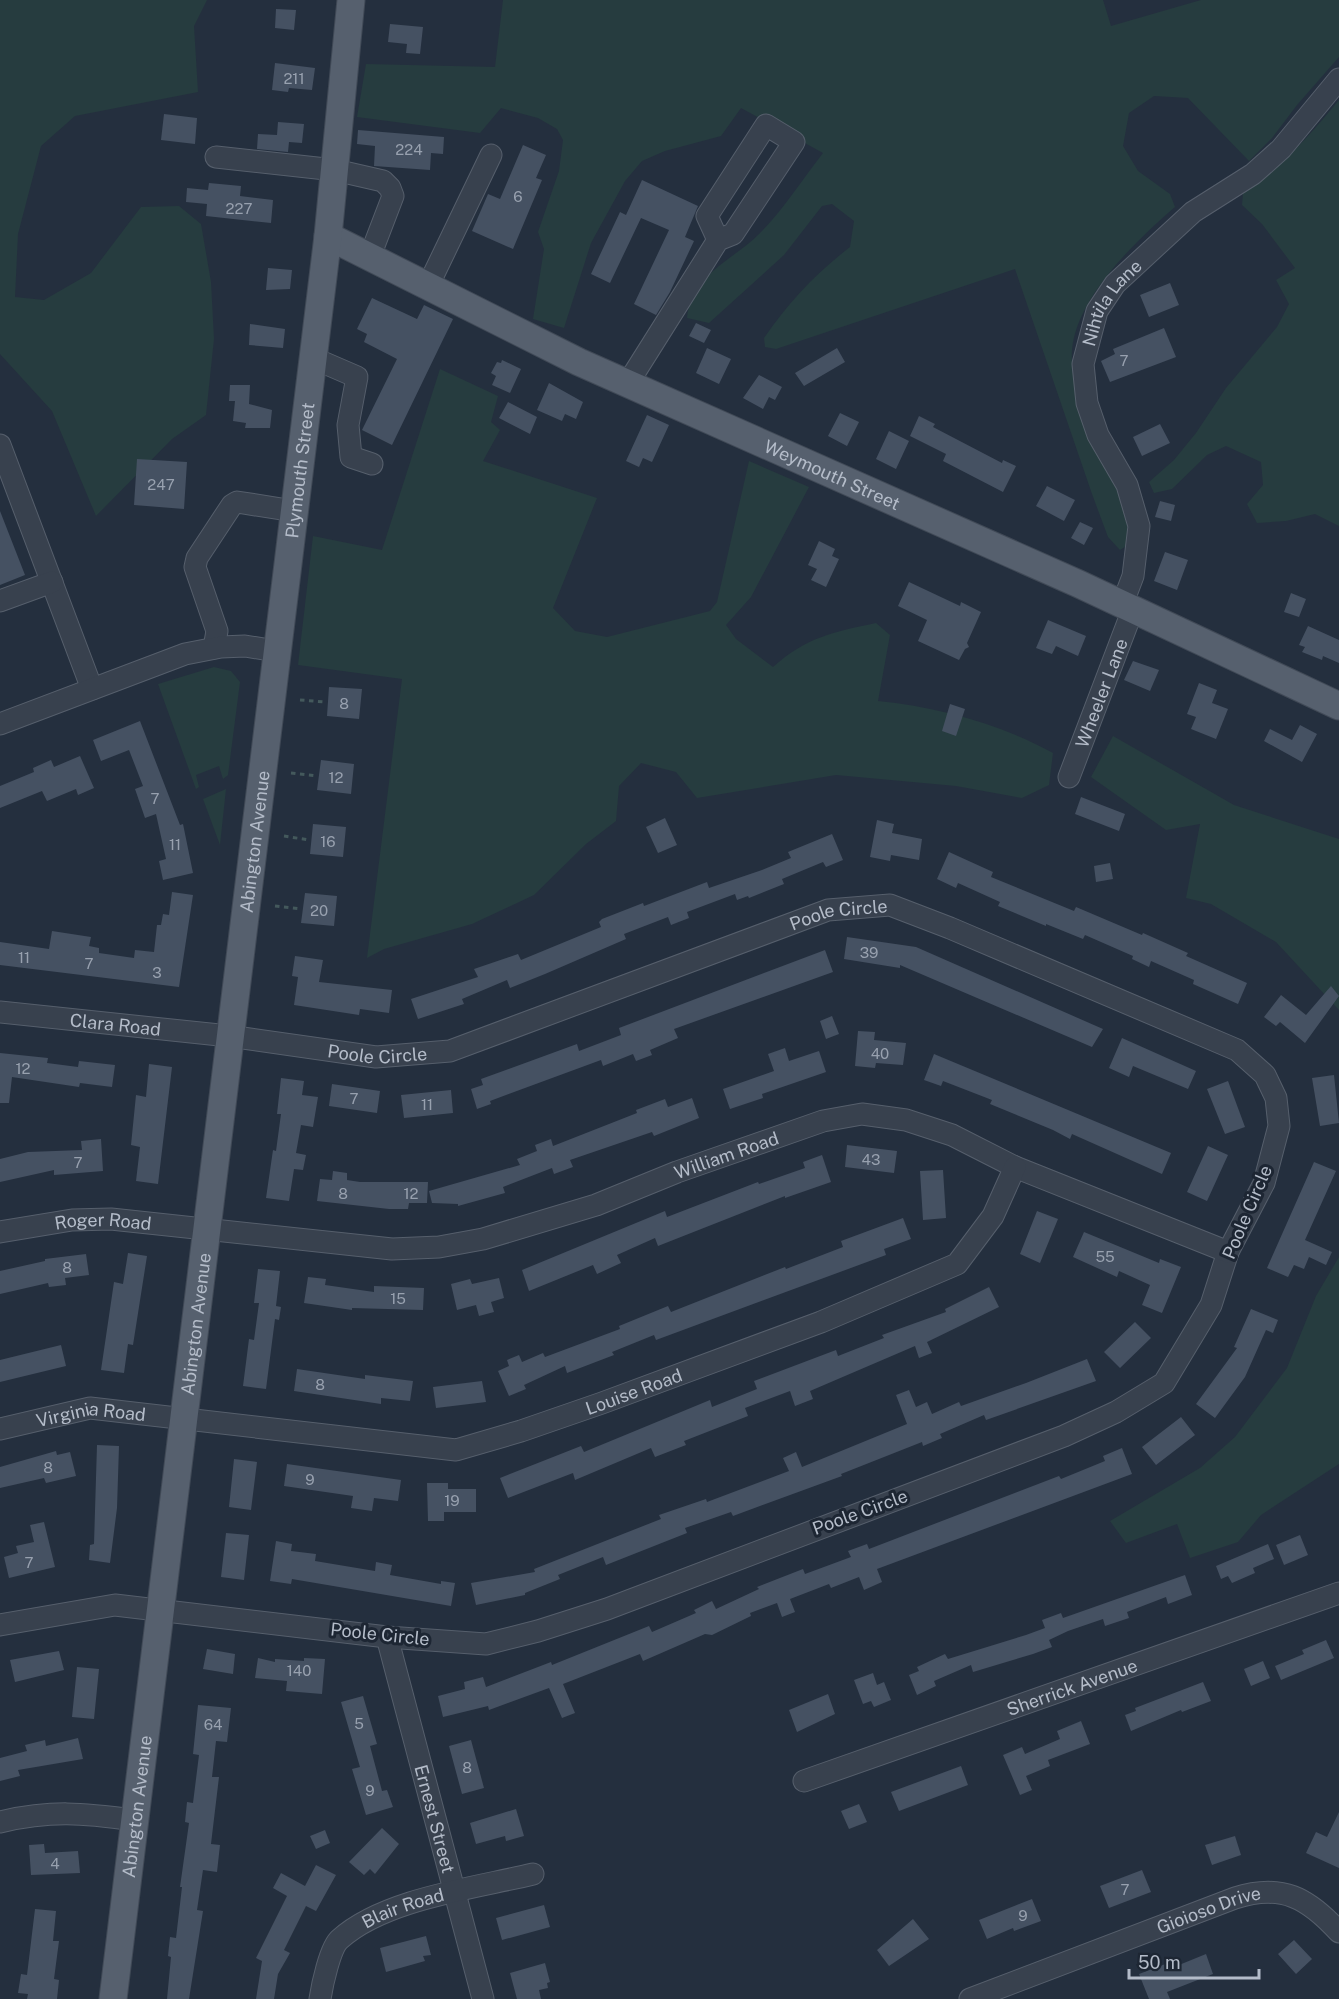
<svg xmlns="http://www.w3.org/2000/svg" width="1339" height="1999" font-family="'Public Sans',sans-serif">
	<style>
		.green { fill: #263c3f }
		.building { fill: #455162 }
		.lines { fill: none; stroke-linecap: round; stroke-linejoin: round }
		.minor-casing { stroke: #565f6c; stroke-width: 23 }
		.major-casing { stroke: #414a57; stroke-width: 29 }
		.path { stroke: #44595c; stroke-width: 3; stroke-dasharray: 4.5 4.5; stroke-linecap: butt }
		.minor { stroke: #38414e; stroke-width: 21 }
		.major { stroke: #56606e; stroke-width: 27 }
		.labels { text-anchor: middle; dominant-baseline: central; stroke-width: 6; stroke-linejoin: round; paint-order: stroke }
		.number-label { font-size: 15px; fill: #98a1af }
		.street-label { font-size: 18px; fill: #b4bcc9; stroke: #1d2633 }
	</style>
	<rect width="100%" height="100%" fill="#242f3e"/>
	<path class="green" d="M0 0H207L194 26 198 92 75 116 41 146 18 234 15 297 44 300 91 273 141 207 179 206 201 224 211 282 214 339 206 415 172 439 96 516 52 411 0 354Z
		M503 0H1103L1111 26 1201 0H1339V57L1297 105 1272 138 1249 161 1188 98 1154 96 1129 113 1123 146 1138 171 1170 194 1175 207C1137 240 1077 296 1072 350 1070 374 1082 426 1093 448 1099 460 1109 471 1116 482 1127 500 1128 524 1128 545L1120 550 1108 537 1092 494 1015 269 776 349 765 347 764 338C789 302 815 274 850 247L854 221 832 204 822 206 784 255 709 323 687 318C691 274 734 260 760 233 783 210 802 180 823 153L741 108 721 136 665 151 642 161 625 181 591 243 564 328 533 319 544 249 538 232 559 171 563 140 557 129 538 118 501 108 480 133 357 117 366 64 495 67Z
		M1339 100V526L1315 514 1286 521 1257 523 1247 504 1263 485 1261 462 1226 446 1207 455 1172 489 1154 493 1149 482 1174 460 1196 433 1226 388 1277 327 1289 304 1276 280 1295 268 1262 224 1242 205 1243 193C1281 168 1310 135 1339 100Z
		M440 369 498 396 491 422 500 430 483 461 597 498 553 608 575 631 607 637 710 611 717 602 749 461 809 487 751 597 726 625 736 639 773 667C807 637 833 632 876 623L890 635 878 701C938 707 1000 724 1053 753L1049 785 1022 798 956 786 836 775 697 798 676 772 641 763 619 786 616 821 586 844 534 895 472 924 384 949 367 958 402 679 298 665 313 536 382 550Z
		M214 667 231 671 240 682 228 775 223 779 219 766 196 775 199 787 196 789 158 684Z
		M1113 736 1234 805 1339 839V1010L1276 942 1211 904 1186 898 1200 824 1166 830 1091 777Z
		M226 789 220 845 203 799Z
		M1339 1257V1464L1261 1515 1238 1542 1190 1558 1177 1524 1126 1543 1110 1521 1200 1468 1235 1437 1287 1368 1316 1296Z"/>
	<path class="building" d="M276 9 296 10 294 30 275 28Z
		M390 24 423 27 420 54 406 53 407 44 388 42Z
		M275 63 315 68 312 90 289 88 288 92 272 90Z
		M164 114 197 118 195 144 161 140Z
		M278 122 304 124 302 143 289 142 288 152 257 149 258 134 277 135Z
		M358 130 444 137 443 154 431 153 430 170 374 166 375 146 357 144Z
		M523 145 546 155 536 178 542 180 513 249 472 231 488 194 500 199Z
		M642 180 698 206 685 237 694 241 670 292 656 315 634 304 669 230 641 218 610 283 591 274 620 212 626 215Z
		M209 183 241 186 240 196 273 200 271 223 206 216 207 204 186 202 187 188 208 190Z
		M268 268 292 270 290 289 266 290Z
		M1170 283 1179 305 1149 317 1140 295Z
		M372 298 417 319 424 305 453 319 392 445 362 430 397 359 364 342 367 334 357 329Z
		M696 323 711 330 704 343 689 336Z
		M250 324 285 329 283 348 249 345Z
		M1164 328 1176 357 1110 382 1101 361 1115 354 1113 349Z
		M707 348 731 359 719 384 696 373Z
		M837 348 845 362 804 386 795 373Z
		M502 360 521 369 510 393 492 385 496 376 491 373 497 362 501 363Z
		M759 375 782 387 775 400 769 397 763 409 743 398Z
		M549 383 583 402 576 419 565 414 562 421 537 410Z
		M230 385H250L249 404 272 410 270 428H245L246 423 233 421 235 401H229Z
		M508 402 537 417 530 434 499 418Z
		M840 413 859 422 847 446 828 436Z
		M647 415 669 425 652 462 643 458 639 467 626 461Z
		M919 416 935 424 933 427 1002 463 1003 460 1016 466 1003 492 943 461 946 454 910 436Z
		M1160 424 1170 443 1142 456 1133 437Z
		M889 431 909 441 896 469 876 459Z
		M137 459 187 462 184 509 134 505Z
		M1047 486 1075 500 1064 521 1036 506Z
		M1160 501 1175 505 1171 521 1155 517Z
		M0 511 25 575 0 585Z
		M1080 522 1093 528 1084 545 1071 538Z
		M819 541 835 549 832 556 839 559 826 587 811 580 817 569 808 565Z
		M1165 552 1188 560 1177 590 1154 581Z
		M909 582 960 606 961 602 981 612 967 643 969 647 965 649 959 660 918 641 927 620 898 606Z
		M1291 593 1306 599 1299 617 1284 612Z
		M1048 620 1086 636 1078 656 1056 646 1052 654 1036 648Z
		M1308 626 1339 640V663L1323 656 1322 660 1302 652 1305 647 1299 645Z
		M1133 661 1159 670 1150 691 1124 680Z
		M1199 683 1217 690 1212 703 1228 709 1216 739 1191 729 1196 717 1187 714Z
		M329 687 362 689 359 719 327 716Z
		M950 704 965 709 956 736 942 731Z
		M140 721 180 825 183 824 193 873 163 880 159 861 166 859 156 814 145 818 135 789 143 786 129 750 101 761 93 740Z
		M1300 725 1317 734 1302 762 1264 741 1270 729 1292 740Z
		M80 756 94 788 78 795 76 789 47 801 42 791 0 808V786L34 772 33 768 51 760 54 767Z
		M321 760 354 764 351 794 317 790Z
		M1081 797 1125 814 1119 831 1075 814Z
		M665 818 677 845 658 853 646 827Z
		M877 820 894 824 892 833 922 839 919 860 891 855 890 861 870 857Z
		M313 824 346 827 343 857 310 854Z
		M832 834 843 860 826 867 823 862 782 879 784 884 749 898 748 896 737 900 735 894 687 912 689 918 671 925 668 917 624 934 626 939 545 974 510 988 507 980 462 999 464 1004 418 1019 411 999 478 977 474 969 518 954 521 960 601 927 599 922 602 919 643 903 644 906 707 882 709 888 762 870 791 858 788 852Z
		M949 852 993 872 991 877 1074 911 1076 907 1142 935 1143 933 1188 953 1186 956 1247 983 1238 1004 1193 984 1194 980 1151 961 1149 967 1132 959 1133 956 1085 935 1083 939 1046 924V926L998 906 1000 902 958 883 956 888 937 879Z
		M1110 863 1113 879 1096 882 1094 866Z
		M172 892 193 895 179 987 0 965V942L49 949 52 931 91 937 89 946 99 948V953L134 958 135 950 154 952 157 925H161L163 914 169 915Z
		M305 893 337 896 334 926 301 923Z
		M847 937 916 947 1103 1029 1092 1047 900 965V968L844 959Z
		M825 950 833 972 674 1029 678 1038 650 1050 652 1055 636 1061 633 1054 603 1066 601 1060 490 1101 491 1104 477 1109 471 1089 483 1085 481 1079 577 1044 579 1051 621 1035 619 1028Z
		M295 956 323 960 319 982 392 990 389 1013 360 1009 359 1015 294 1005 298 977 292 976Z
		M1331 986 1339 996 1305 1043 1280 1022 1276 1026 1264 1017 1281 995 1306 1015Z
		M832 1016 839 1034 826 1039 820 1021Z
		M858 1031 875 1032 874 1040 906 1043 903 1065 876 1063 875 1068 855 1066Z
		M1122 1038 1196 1071 1188 1089 1133 1066 1129 1077 1109 1068Z
		M785 1048 789 1061 819 1051 826 1072 762 1094 763 1098 730 1109 723 1089 774 1071 768 1054Z
		M0 1053 48 1058 47 1063 78 1067 79 1061 115 1065 112 1087 80 1083 79 1087 12 1077 9 1103H0Z
		M934 1054 1171 1153 1162 1174 1072 1134 1070 1139 1053 1130 990 1104 992 1100 943 1081 941 1086 924 1080Z
		M149 1064 172 1067 158 1184 136 1181 140 1147 131 1145 136 1095 146 1097Z
		M1334 1075 1339 1123 1320 1126 1312 1078Z
		M281 1078 304 1081 302 1095 318 1097 313 1127 301 1125 296 1153 306 1155 303 1170 294 1169 289 1201 266 1198 273 1150 276 1151 281 1114H277Z
		M1228 1081 1245 1127 1225 1134 1207 1089Z
		M332 1084 380 1091 377 1113 329 1106Z
		M451 1090 453 1113 404 1118 401 1095Z
		M692 1098 699 1118 654 1136 652 1132 570 1160 573 1167 554 1174 552 1168 503 1187 505 1193 458 1206V1204L432 1203 429 1191 520 1165 517 1159 537 1151 535 1145 551 1139 553 1146 637 1113 636 1110 665 1099 668 1107Z
		M101 1139 103 1171 54 1175V1170L0 1182V1159L28 1152 82 1150 81 1141Z
		M847 1145 897 1151 894 1173 845 1167Z
		M1208 1146 1228 1155 1207 1201 1187 1192Z
		M822 1155 831 1182 785 1198V1196L658 1246 655 1238 617 1255 621 1263 597 1274 593 1265 529 1291 522 1270 665 1211 667 1217 758 1182 759 1184 805 1168 803 1162Z
		M1314 1162 1336 1171 1305 1240 1332 1252 1326 1265 1309 1257 1304 1269 1294 1265 1288 1277 1267 1268Z
		M943 1170 946 1218 923 1220 920 1171Z
		M333 1171 347 1173V1180L360 1182H428L427 1203H409L408 1209H389L317 1201 320 1179 332 1180Z
		M1037 1211 1058 1219 1040 1263 1020 1254Z
		M903 1218 911 1239 884 1249 886 1255 656 1340 654 1335 612 1352 614 1355 567 1373 565 1366 524 1385 526 1389 509 1396 498 1371 509 1366 507 1360 519 1355 522 1362 543 1353 545 1357 620 1329 619 1326 668 1306 671 1312 785 1267 786 1269 843 1247 841 1241Z
		M1084 1232 1159 1263 1160 1259 1181 1267 1162 1313 1142 1305 1150 1285 1119 1271 1117 1277 1073 1257Z
		M128 1253 147 1256 133 1345 128 1344 124 1373 101 1370 114 1282 123 1284Z
		M86 1254 89 1275 65 1278 66 1285 49 1287 48 1283 0 1294V1271L45 1261V1259Z
		M258 1269 280 1271 276 1306 281 1307 279 1320 275 1319 266 1389 243 1386 249 1339 254 1340 259 1303H254Z
		M308 1277 326 1279 325 1285 374 1292V1286L424 1288 423 1310 352 1308V1310L304 1303Z
		M499 1278 504 1298 491 1302 494 1312 479 1316 476 1305 457 1310 451 1284 470 1279 472 1284Z
		M989 1287 999 1307 927 1342 932 1353 919 1358 915 1346 810 1391 813 1399 795 1406 790 1391 745 1408 748 1416 684 1441 686 1445 655 1457 651 1448 575 1480 573 1473 508 1498 500 1478 581 1446 584 1452 710 1400 712 1407 757 1389 754 1381 836 1350 838 1356 884 1338 882 1335 946 1312 945 1309Z
		M1251 1309 1278 1320 1273 1333 1266 1330 1245 1377 1215 1418 1196 1404 1237 1348 1234 1347Z
		M1135 1322 1151 1338 1120 1368 1104 1352Z
		M61 1345 66 1366 0 1382V1360Z
		M1087 1359 1096 1381 986 1420 984 1415 940 1434 942 1438 923 1446 922 1442 841 1474 842 1476 733 1516 731 1512 685 1528 687 1533 606 1565 603 1557 558 1575 560 1579 525 1593V1595L476 1605 471 1583 535 1572 534 1569 661 1519 659 1515 706 1499 707 1502 789 1471 783 1458 796 1452 802 1467 907 1424 896 1395 909 1390 916 1407 927 1402 932 1414 959 1402 961 1406 1026 1383Z
		M297 1369 365 1379V1375L413 1381 410 1401 381 1398V1404L294 1391Z
		M482 1381 486 1402 436 1408 433 1387Z
		M1181 1417 1195 1435 1156 1465 1142 1447Z
		M97 1445 119 1446 117 1508 110 1563 89 1560 90 1545 94 1544Z
		M1122 1448 1132 1474 877 1569 882 1582 864 1590 859 1577 831 1588 829 1584 790 1599 795 1612 782 1617 777 1603 750 1613 751 1616 712 1635 705 1634 643 1661 640 1654 563 1684 575 1713 562 1718 549 1688 489 1710 488 1706 443 1717 438 1696 465 1689 464 1682 483 1677 486 1687 551 1662 552 1665 649 1626 652 1632 696 1613 694 1610 712 1601 716 1609 759 1589 757 1587 803 1569 805 1574 851 1557 848 1551 867 1544 869 1549 1059 1476 1061 1479 1105 1461 1103 1456Z
		M56 1451 57 1455 70 1452 76 1476 46 1483 44 1478 0 1488V1467Z
		M234 1459 257 1462 251 1510 229 1507Z
		M287 1464 401 1480 398 1501 374 1498 372 1511 351 1508 353 1496 284 1486Z
		M427 1483H448V1489H476V1512H444V1521H428Z
		M44 1522 55 1567 9 1578 4 1557 18 1553 16 1546 34 1542 30 1525Z
		M226 1533 249 1535 244 1580 221 1577Z
		M1300 1535 1308 1555 1284 1565 1276 1545Z
		M276 1541 292 1544 291 1551 316 1554 315 1561 375 1571 376 1562 392 1565 390 1575 441 1584V1581L455 1583 451 1606 292 1579 291 1584 270 1581Z
		M1268 1544 1274 1559 1253 1568 1255 1573 1232 1583 1228 1576 1221 1579 1216 1566Z
		M1185 1575 1192 1595 1168 1604 1166 1597 1127 1612 1129 1618 1105 1626 1103 1619 1068 1631 1049 1640 1052 1647 1033 1654 973 1672 971 1665 934 1681 936 1686 917 1695 909 1675 919 1671 917 1667 945 1654 948 1659 1026 1635 1045 1628 1042 1620 1061 1613 1063 1618Z
		M1326 1640 1334 1658 1281 1680 1275 1666 1304 1654 1302 1650Z
		M207 1649 235 1654 233 1674 203 1669Z
		M59 1651 64 1670 15 1682 10 1660Z
		M258 1658 275 1662V1659L304 1661V1658L325 1659 322 1694 286 1691 287 1681 255 1678Z
		M1263 1661 1270 1678 1251 1686 1244 1669Z
		M77 1667 99 1669 94 1719 72 1717Z
		M873 1673 877 1685 884 1682 891 1700 874 1707 871 1701 863 1704 854 1680Z
		M1203 1682 1211 1701 1182 1712 1181 1710 1131 1731 1125 1715 1136 1711 1135 1708Z
		M828 1694 835 1714 797 1732 789 1710Z
		M363 1696 377 1744 370 1746 382 1791 387 1790 393 1807 366 1815 352 1769 360 1767 341 1702Z
		M198 1705 231 1708 227 1742 216 1741 212 1777H219L211 1844 220 1845 217 1872 203 1870 197 1910 203 1911 189 1999H167L171 1957 168 1956 170 1937 176 1938 182 1887H180L189 1823 185 1822 187 1802 193 1803 199 1755 193 1754Z
		M1081 1721 1090 1744 1048 1760 1050 1766 1026 1776 1032 1790 1020 1795 1003 1755 1022 1747 1025 1754 1060 1739 1057 1731Z
		M78 1738 83 1759 18 1770 20 1776 0 1781V1758L27 1751 25 1745 45 1740 46 1746Z
		M471 1740 484 1788 462 1794 449 1746Z
		M961 1766 968 1785 899 1811 891 1792Z
		M859 1804 867 1822 849 1829 841 1811Z
		M516 1809 524 1836 506 1841 505 1836 476 1844 470 1823Z
		M1339 1812V1868L1306 1853 1316 1832 1327 1837Z
		M382 1828 399 1844 375 1874 370 1869 364 1875 349 1862Z
		M325 1830 330 1843 316 1849 310 1836Z
		M1235 1836 1241 1855 1212 1865 1205 1845Z
		M44 1844 45 1853 78 1851 80 1873 31 1875 29 1845Z
		M316 1865 336 1875 316 1911 306 1906 284 1950 290 1953 278 1974 274 1999H256L262 1961 256 1958 287 1896 273 1888 281 1873 305 1886Z
		M1142 1870 1151 1892 1109 1908 1100 1886Z
		M1032 1899 1041 1921 1014 1931 1013 1928 987 1939 979 1920Z
		M544 1905 550 1927 502 1940 496 1918Z
		M35 1909 56 1911 53 1941H59L54 1979 59 1980 57 1999H27L28 1994 18 1993 21 1974 27 1975Z
		M913 1919 929 1939 889 1966 877 1950Z
		M426 1936 431 1955 423 1956 425 1961 386 1972 380 1948Z
		M1294 1940 1312 1959 1296 1974 1278 1954Z
		M1206 1954 1213 1974 1167 1992 1170 1999H1149L1139 1974 1176 1960 1179 1965Z
		M545 1963 550 1982 547 1983 548 1988 539 1990 541 1999H517L510 1973Z"/>
	<g class="lines">
		<defs>
			<g id="minor">
				<path d="M216 157 335 170 383 181 390 188 393 196 370 256"/>
				<path d="M428 286 491 155"/>
				<path d="M313 358 357 377 348 425 351 457 372 464"/>
				<path d="M628 383 718 240 733 234 794 142 766 125 707 216 718 240"/>
				<path d="M0 445 92 689"/>
				<path d="M0 601 52 582"/>
				<path id="s1" d="M1122 605 1133 576 1139 526 1127 485 1098 435 1087 403 1083 364 1097 311 1115 284 1193 212 1253 174 1281 149 1339 79"/>
				<path d="M214 648 217 631 195 567 197 558 232 505 237 502 294 511"/>
				<path d="M0 724 185 654 221 647 245 646 276 651"/>
				<path id="s2" d="M1069 777 1133 609"/>
				<path id="s3" d="M0 1012 229 1036 376 1057 450 1051 828 910 890 905 950 928 1237 1050 1265 1075 1276 1098 1279 1126 1264 1183 1228 1252 1211 1305 1164 1383 1116 1412 1064 1436 607 1609 538 1631 486 1644 387 1637 115 1605 0 1625"/>
				<path id="s4" d="M0 1232 72 1220 111 1219 392 1249 439 1247 483 1239 596 1205 677 1172 823 1121 862 1114 906 1120 952 1135 1015 1167 1228 1252"/>
				<path id="s5" d="M0 1429 90 1408 456 1450 521 1431 602 1403 821 1322 957 1264 993 1216 1015 1167"/>
				<path id="s6" d="M387 1637 483 1999"/>
				<path id="s7" d="M804 1781 1339 1593"/>
				<path d="M0 1822C51 1810 83 1813 134 1820"/>
				<path id="s8" d="M320 1999C322 1986 330 1947 340 1939 384 1899 475 1888 533 1874"/>
				<path id="s9" d="M970 1999 1235 1898C1282 1883 1308 1898 1339 1932"/>
			</g>
			<g id="major">
				<path id="s10" d="M328 236 579 362 1079 584 1339 706"/>
				<path id="s11" d="M113 1999 328 236 351 0"/>
			</g>
		</defs>
		<use href="#minor" class="minor-casing"/>
		<use href="#major" class="major-casing"/>
		<path class="path" d="M300 700 325 702
			M291 773 317 776
			M284 836 309 840
			M275 906 301 909"/>
		<use href="#minor" class="minor"/>
		<use href="#major" class="major"/>
	</g>
	<g class="labels">
		<g class="number-label">
			<text x="294" y="78">211</text>
			<text x="409" y="149">224</text>
			<text x="518" y="196">6</text>
			<text x="239" y="208">227</text>
			<text x="1124" y="360">7</text>
			<text x="161" y="484">247</text>
			<text x="344" y="703">8</text>
			<text x="336" y="777">12</text>
			<text x="155" y="798">7</text>
			<text x="328" y="841">16</text>
			<text x="175" y="844">11</text>
			<text x="319" y="910">20</text>
			<text x="869" y="952">39</text>
			<text x="24" y="957">11</text>
			<text x="89" y="963">7</text>
			<text x="157" y="972">3</text>
			<text x="880" y="1053">40</text>
			<text x="23" y="1068">12</text>
			<text x="354" y="1098">7</text>
			<text x="427" y="1104">11</text>
			<text x="871" y="1159">43</text>
			<text x="78" y="1162">7</text>
			<text x="343" y="1193">8</text>
			<text x="411" y="1193">12</text>
			<text x="1105" y="1256">55</text>
			<text x="67" y="1267">8</text>
			<text x="398" y="1298">15</text>
			<text x="320" y="1384">8</text>
			<text x="48" y="1467">8</text>
			<text x="310" y="1479">9</text>
			<text x="452" y="1500">19</text>
			<text x="29" y="1562">7</text>
			<text x="299" y="1670">140</text>
			<text x="359" y="1723">5</text>
			<text x="213" y="1724">64</text>
			<text x="467" y="1767">8</text>
			<text x="370" y="1790">9</text>
			<text x="55" y="1863">4</text>
			<text x="1125" y="1889">7</text>
			<text x="1023" y="1915">9</text>
		</g>
		<g class="street-label">
			<text stroke="none"><textPath href="#s1" startOffset="324">Nihtila Lane</textPath></text>
			<text stroke="none"><textPath href="#s11" startOffset="1540">Plymouth Street</textPath></text>
			<text stroke="none"><textPath href="#s10" startOffset="558">Weymouth Street</textPath></text>
			<text stroke="none"><textPath href="#s2" startOffset="90">Wheeler Lane</textPath></text>
			<text stroke="none"><textPath href="#s11" startOffset="1166">Abington Avenue</textPath></text>
			<text stroke="none"><textPath href="#s3" startOffset="866">Poole Circle</textPath></text>
			<text stroke="none"><textPath href="#s3" startOffset="116">Clara Road</textPath></text>
			<text stroke="none"><textPath href="#s3" startOffset="380">Poole Circle</textPath></text>
			<text stroke="none"><textPath href="#s4" startOffset="744">William Road</textPath></text>
			<text transform="translate(1247 1212) rotate(-67)">Poole Circle</text>
			<text stroke="none"><textPath href="#s4" startOffset="104">Roger Road</textPath></text>
			<text stroke="none"><textPath href="#s11" startOffset="680">Abington Avenue</textPath></text>
			<text stroke="none"><textPath href="#s5" startOffset="648">Louise Road</textPath></text>
			<text stroke="none"><textPath href="#s5" startOffset="93">Virginia Road</textPath></text>
			<text transform="translate(860 1512) rotate(-20)">Poole Circle</text>
			<text transform="translate(380 1634) rotate(6)">Poole Circle</text>
			<text stroke="none"><textPath href="#s7" startOffset="284">Sherrick Avenue</textPath></text>
			<text stroke="none"><textPath href="#s11" startOffset="194">Abington Avenue</textPath></text>
			<text stroke="none"><textPath href="#s6" startOffset="188">Ernest Street</textPath></text>
			<text stroke="none"><textPath href="#s8" startOffset="135">Blair Road</textPath></text>
			<text stroke="none"><textPath href="#s9" startOffset="255">Gioioso Drive</textPath></text>
		</g>
	</g>
	<path d="M1129 1969v9h130v-9" fill="none" stroke="#b4bcc9" stroke-width="3"/>
	<text x="1138" y="1969" font-size="18" fill="#b4bcc9" stroke="#1d2633" stroke-width="4.5" paint-order="stroke">50 m</text>
</svg>
